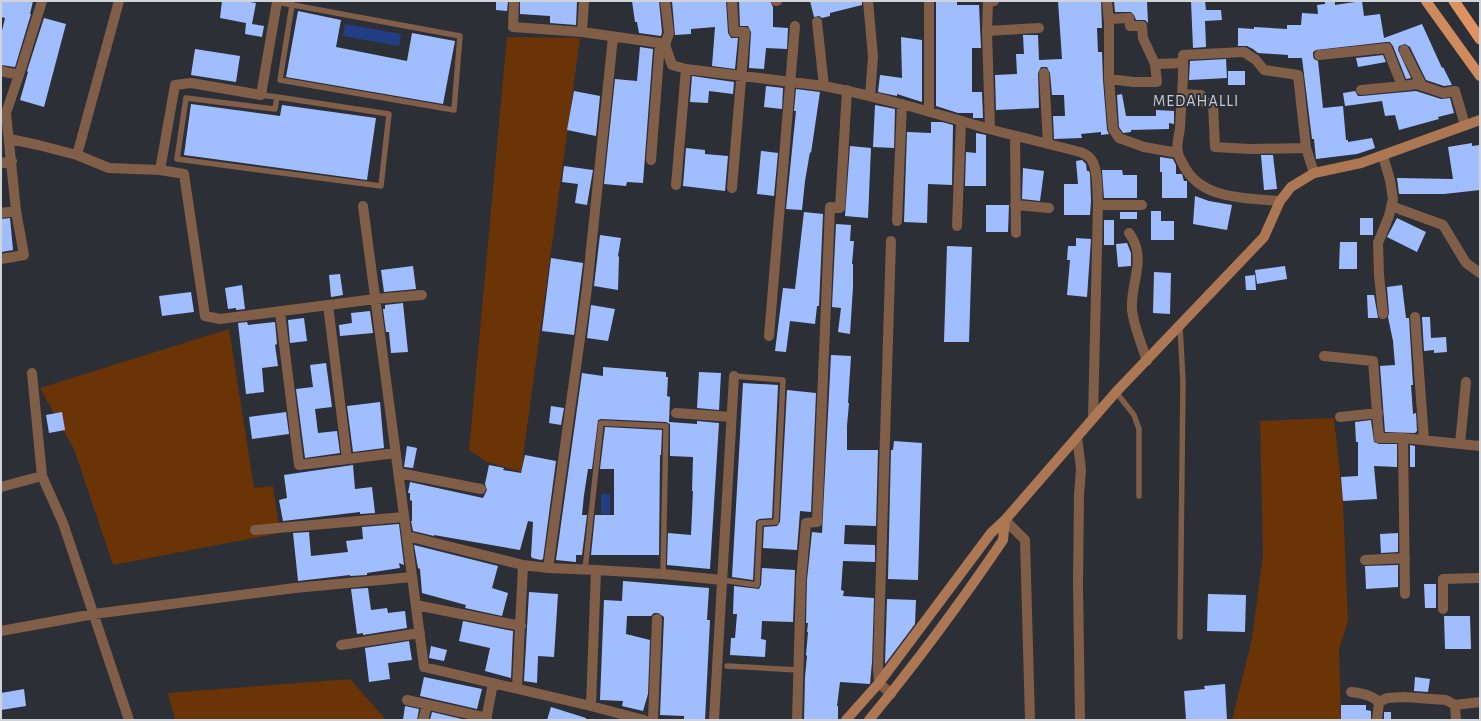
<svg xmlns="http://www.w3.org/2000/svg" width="1481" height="721" font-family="'Alegreya Sans',sans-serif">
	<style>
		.green { fill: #6b3406 }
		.water { fill: #233e85 }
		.building { fill: #a0beff }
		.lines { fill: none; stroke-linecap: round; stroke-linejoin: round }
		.service { stroke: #805e48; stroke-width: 5.5 }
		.minor { stroke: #805e48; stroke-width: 10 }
		.secondary { stroke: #ad7754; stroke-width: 10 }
		.primary { stroke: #cf8a5d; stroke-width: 10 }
		.trunk { stroke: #de9260; stroke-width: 11 }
		.labels { text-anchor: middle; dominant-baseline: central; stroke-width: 4; stroke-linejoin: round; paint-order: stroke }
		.quarter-label { font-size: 16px; letter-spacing: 1px; fill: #c7cbd4; stroke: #2c2f36 }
	</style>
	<rect width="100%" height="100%" fill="#2c2f36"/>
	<path class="green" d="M507 37 580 38 521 472 487 462 469 450Z
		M229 329 254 488 273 486 280 533 113 565 74 449 40 388Z
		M1334 418 1343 503 1348 621 1339 649 1341 720H1232L1252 639 1263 555 1260 421Z
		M350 679 386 720H175L168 693Z"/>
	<path class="water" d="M345 24 401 34 399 46 343 36Z
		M601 494H610V514H601Z"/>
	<path class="building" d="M1 1H33L30 14H31L15 67 1 65V35L5 18 1 17Z
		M222 1H244L256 3 252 24 264 26 262 37 245 34 246 23 220 18Z
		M496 1H508L507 11 496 10Z
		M520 1H577L576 25 550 23V16L520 14Z
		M632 1H659L662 32 661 36 639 33 637 22H635Z
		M672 1H726L728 33 731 38H738L735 69 712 66 715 27 691 29V34L675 35Z
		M739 1H770L773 7V27L788 28 787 49 766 48 764 69 749 68 751 32 748 26H740Z
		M810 1H862V5L830 13V16L822 18 819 16 814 17Z
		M936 1H957V5H979L981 48H972V92H982L983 118H973V113H958L936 106Z
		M1058 1H1101L1102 28H1097L1098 52H1102L1103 80 1107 130 1109 134 1101 135V132L1081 134 1082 138 1054 139 1053 116H1065L1064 95H1052L1050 73 1047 67H1041L1038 73 1039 108 996 110 995 75 1017 74 1016 54H1024L1023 35H1038L1039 60 1062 59Z
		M1114 1H1147L1148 23 1145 20H1136L1134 15 1131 12H1115Z
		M1191 1H1205L1206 10H1221L1222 20 1205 21 1206 47 1193 48Z
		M1325 1H1335V5L1362 1 1364 16 1380 14 1384 38 1422 24 1442 68 1443 67 1452 85 1444 86 1426 80 1410 47 1405 44 1399 46 1398 50 1411 78 1406 79 1393 46 1390 42H1386L1316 50 1313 52V56L1314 59 1318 61 1323 108 1343 106 1346 140H1348V142L1372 138 1375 148 1357 154 1316 159 1314 139H1312L1302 58H1288V55L1258 53 1253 49 1247 46H1238V28L1254 29V27L1287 29V25H1301L1302 13 1318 14 1317 5 1325 4Z
		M298 11 341 20 336 47 407 61 412 33 455 41 443 104 286 77Z
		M44 18 66 24 44 107 20 100 28 72 27 71Z
		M901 37 922 40V102L897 94V96L878 92 880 75 902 78Z
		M640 47 653 49 643 183 627 182 626 186 604 184 615 79 637 81Z
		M195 49 240 56 236 82 191 75Z
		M1383 55 1386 62 1358 67 1356 58Z
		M1226 59 1227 78 1189 80 1190 61Z
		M1228 71H1245V85H1228Z
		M692 76 734 82 733 94 709 91 708 103 690 102Z
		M766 86 783 88 782 109 764 107Z
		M796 89 820 92 811 153 810 152 805 181 802 210 786 209 796 111H794Z
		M574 91 600 96 596 136 567 130Z
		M1355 91 1358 96H1362L1416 91 1441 99 1450 98 1454 113 1438 117 1439 119 1399 130 1395 115 1385 116 1382 101 1345 106 1343 93Z
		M1122 94 1126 116H1156V110L1174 111V124L1169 123V129L1131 130V132L1123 133 1119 127 1117 95Z
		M191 104 280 116 282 105 376 118 367 180 184 155Z
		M875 105 895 109 894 148 873 147Z
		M931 122H942L953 125 952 185 928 184 927 223 904 222 907 132 931 133Z
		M976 133 986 135V186H965L966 152 976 153Z
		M1472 143V146L1480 145V190L1444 194H1399L1397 178 1453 179 1448 147Z
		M850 146 871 148 868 218 845 216Z
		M686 148 705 150V154L728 156 725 191 683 186Z
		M761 151 778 153 774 196 757 194Z
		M1261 155H1273L1277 189 1264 190Z
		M1160 157 1173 159 1176 165V174H1182L1184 181H1187V198H1162V172H1160Z
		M1082 160 1086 164 1087 171H1089L1090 174 1091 201 1090 215H1064V184H1078L1076 161Z
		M564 166 593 170 587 205 575 203 578 184 562 182Z
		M1023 168 1044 171 1040 201 1022 199Z
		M1102 170H1122L1123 175H1137V198H1104Z
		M1195 196 1209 201 1232 205 1227 230 1193 224Z
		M986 205H1009L1008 232H986Z
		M1151 211H1161V221H1174V240H1151Z
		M804 212 823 214 819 306H817L815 324 790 321 786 352 775 351 783 288 795 289Z
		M1120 212H1137V219H1120Z
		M10 218 13 250 1 252V219Z
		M1360 218H1373V235H1360Z
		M1397 218 1426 232 1417 252 1387 237Z
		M1104 220H1114V245H1104Z
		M836 224 851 225 850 241H854L852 264H853V287L850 334 838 332 841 308 832 307Z
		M600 235 621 238 618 256 619 257 618 290 594 286Z
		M1076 238 1091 239 1087 297 1067 295 1070 260H1067L1068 246H1076Z
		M1340 242H1357V269H1339Z
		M1127 243 1131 253V266L1118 267 1116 244Z
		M947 246 972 247 969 342H944Z
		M551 258 583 263 574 335 542 331Z
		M413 266 416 289 384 292 381 270Z
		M1285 266 1287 279 1257 284 1255 270Z
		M1154 272 1171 273 1170 314 1153 313Z
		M340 274 343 295 331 297 329 275Z
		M1255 275 1256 290H1246L1245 276Z
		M242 285 245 309 236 310V308L228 309 225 288Z
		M1402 285 1406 318H1409L1413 385H1411L1413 414 1416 413 1417 431 1415 433 1385 432 1380 366 1395 365 1393 341 1388 317 1389 313 1387 287Z
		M191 292 194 312 162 316 159 296Z
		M1367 295H1374L1378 318H1368Z
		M403 303 408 352 391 353 389 332H386L383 309H385V305Z
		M591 305 615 309 608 341 587 338Z
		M370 311 373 333 340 336 339 325 352 323 351 313Z
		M1422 317H1430L1431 338 1446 337 1447 352 1434 353V350L1424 351Z
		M304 318 307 341 290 343 288 320Z
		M247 322 248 325 275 322 277 344 275 345 278 366 262 368 264 392 246 394 238 323Z
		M831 355 851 356 848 403H849L847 426V450H878L876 526 845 525 844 544 875 545V562L843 561 841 590 844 591 843 596 874 598 872 662 870 684 840 682 837 706H838V720H804L805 677 807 656 806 655 808 632H807L808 623H806L807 580 812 532 822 533Z
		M326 363 332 407 315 409 318 433 337 431 340 453 305 458 296 389 313 387 310 365Z
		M603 367 666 372V377H668L667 396 670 397 669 422 697 424V421L719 423 710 569 667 565 668 533 691 535 693 491H692L693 457 670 456V424L666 422 601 419 598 420 592 469H588L584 495 582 515H587L582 555H576V562L556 560 582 373 603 376Z
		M699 372 721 373 719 410 697 408Z
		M743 383 778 385 772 518 759 519 756 521 753 580 732 577Z
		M787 390 816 393 811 512 800 511 797 550 763 548 764 527 777 526 780 522Z
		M380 402 384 448 353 452 347 406Z
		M551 406 564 408 561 425 549 423Z
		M62 412 65 430 49 433 46 415Z
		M286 412 289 434 252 439 249 417Z
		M1371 420 1374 442 1379 444H1397V467L1374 466 1377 499 1343 501 1341 477 1358 476V442H1356L1355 422Z
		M605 427 662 430 661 455H660L659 555H591L595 515H614V469H600Z
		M894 441 922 443 918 580 888 579 891 450H893Z
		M1410 445 1415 446V467H1410Z
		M407 446 417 448 413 468 404 467Z
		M525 455 556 461 543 559 541 560 532 558 531 556 533 522 528 521 520 550 434 535V536L413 531 411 521H412V501L410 500V493H408L410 482 483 498 487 490 485 484 489 465 504 468 503 470 521 473Z
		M353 465 355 489 372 487 375 513 360 514V512L283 521 279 500 287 498 284 475Z
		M399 524 404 565 399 563 400 568 367 573V575L350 576V575L298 581 293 533 309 532 311 556 348 552 346 541 363 539 362 527Z
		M1398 533V552L1381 553 1380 534Z
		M414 545 498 566 492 588 508 593 502 616 465 608 466 605 422 593 420 569 418 568Z
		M1398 565V587L1366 589 1365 566Z
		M762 568 795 570 793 622 762 621 761 639 766 640 765 657 730 655 731 638H735L737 614H733L734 586 759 589 761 585Z
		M623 581 709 588 707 620H710L705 720H684V716L660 715 664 617 658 613H654L651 616H627L626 634 650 640 648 694 643 711 622 706 623 701 600 700 604 600 622 601Z
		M1424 584H1436V608H1425Z
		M368 588 371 610 387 608 388 613 405 611 407 628 363 635V633L357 634 351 589Z
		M529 592 558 594 554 657 538 656 537 683 524 681Z
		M1208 594 1246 595 1245 632 1207 631Z
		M887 599 916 600 915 624 885 664Z
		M1444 616H1470L1471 649H1445Z
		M463 621 513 631 511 678 485 671 490 648 459 641Z
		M409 641 412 660 388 663 390 679 369 682 365 648Z
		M431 646 447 650 444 661 429 658Z
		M424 677 482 689 477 709 420 696Z
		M1415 677 1430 679 1428 692 1414 691Z
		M1225 684 1227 720H1186L1184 691 1205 689 1204 686Z
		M24 689 26 706 1 710V693Z
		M1341 705H1366V710L1371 711V720H1341Z
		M405 706 419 709 417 720H403Z
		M551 707 586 718V720H547Z
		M432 712 466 720H430Z
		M1384 712H1391V720H1384Z"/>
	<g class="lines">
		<path class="service" d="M277 2 460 36 454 110 280 80 292 5
			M261 95 277 97 389 114 381 186 177 159 186 98 275 109 277 97
			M1180 326 1183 382 1180 637
			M1116 392 1134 415 1139 429V496
			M585 570 601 423 666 426 663 574
			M722 580 757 585 760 523 776 522 783 380 734 376
			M727 666 798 670"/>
		<path class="minor" d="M514 1 513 27 582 32 660 43 665 45
			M665 1 669 33 665 45 672 65 686 69 824 86C880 97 934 113 989 129 1019 137 1050 144 1080 152 1083 153 1087 155 1089 157 1099 165 1097 193 1098 205L1093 418
			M776 1H777
			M868 1 873 57 870 96
			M929 1V112
			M1107 1 1109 23V79L1113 129 1119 138 1144 147 1178 153
			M277 2 261 95 191 83 175 85 160 170 184 174 205 316 220 319 375 299 422 295
			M1109 19 1129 18 1130 26H1142L1143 38 1155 64
			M817 22 824 86
			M987 31 988 2 994 1
			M582 32 584 1
			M1404 50 1422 86
			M1319 55 1387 48 1402 86 1417 84 1443 93 1455 91 1465 125
			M1 71 19 75 42 1
			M1044 73 1048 144
			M1109 79 1134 82H1157L1155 64 1183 63
			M1361 90 1402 86
			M1182 94 1201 95 1204 102 1213 104 1215 147 1250 149 1306 148
			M990 129 987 31 1039 28
			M1015 136 1016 233
			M10 139 38 145 77 155 109 168 160 170
			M77 155 119 1
			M651 160 660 43
			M1 163 12 161
			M676 185 686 69
			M732 188 745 32H734L732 1
			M1280 201C1245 198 1200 200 1183 164 1181 160 1178 156 1178 152 1176 145 1179 136 1180 128 1181 104 1184 80 1183 55L1244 52 1256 60 1264 70 1298 75 1306 148 1314 173
			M1015 205 1049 208
			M1098 205H1142
			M363 206 424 667 591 706 644 720
			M1391 206 1443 225 1466 263 1480 273
			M1 213 16 211
			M897 221 902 104
			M957 226 961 121
			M1129 233C1148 258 1130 282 1132 310 1134 327 1142 345 1147 361
			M1 259 24 255 16 211 6 113 19 75
			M328 305 347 459
			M280 312 299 465 396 453
			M1383 314 1379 275 1378 243 1389 216 1393 199 1390 180 1383 156
			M1415 317 1424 440
			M769 336 795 26
			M1324 356 1373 361 1379 438H1403L1480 446
			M32 373 42 476 63 523 129 720
			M676 413 731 417
			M1340 417 1378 413
			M1077 437 1081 469 1079 495 1078 583 1080 720
			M1403 438 1405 594
			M1460 444 1466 382
			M399 473 481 489
			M1 487 42 476
			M1005 520 1025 540 1030 720
			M255 530 404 517
			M407 536 523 565 548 568
			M1365 560 1405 558
			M596 570 663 574 722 580
			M416 605 521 626
			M1443 609V579L1480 578
			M1 631 94 614 295 588 412 577
			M341 645 420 633
			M517 688 523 565
			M1351 692C1362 693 1372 695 1379 702
			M891 694 879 683 878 667 891 241
			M407 700 487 718
			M1379 702 1387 698 1404 697 1446 700 1455 705 1480 702
			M1455 705 1456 720
			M591 706 596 570 548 568 587 288 613 37
			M423 720 427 705
			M486 720 493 683
			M653 720 657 619
			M714 720 734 376
			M797 720 801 580 806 523 817 522 830 207 840 208 847 90
			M1377 720 1379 702"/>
		<path class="secondary" d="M846 720 879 683 991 533 1005 520 1116 392 1264 237 1280 201 1291 187 1314 173 1361 163 1480 120
			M869 720C917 662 961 602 1003 540L1005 520"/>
		<path class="primary" d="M1426 1 1480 76"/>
		<path class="trunk" d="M1454 1 1480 39"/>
	</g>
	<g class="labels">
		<g class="quarter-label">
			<text x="1196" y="101">MEDAHALLI</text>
		</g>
	</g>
	<rect width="1481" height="721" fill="none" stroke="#d0d3d7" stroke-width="4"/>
</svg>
